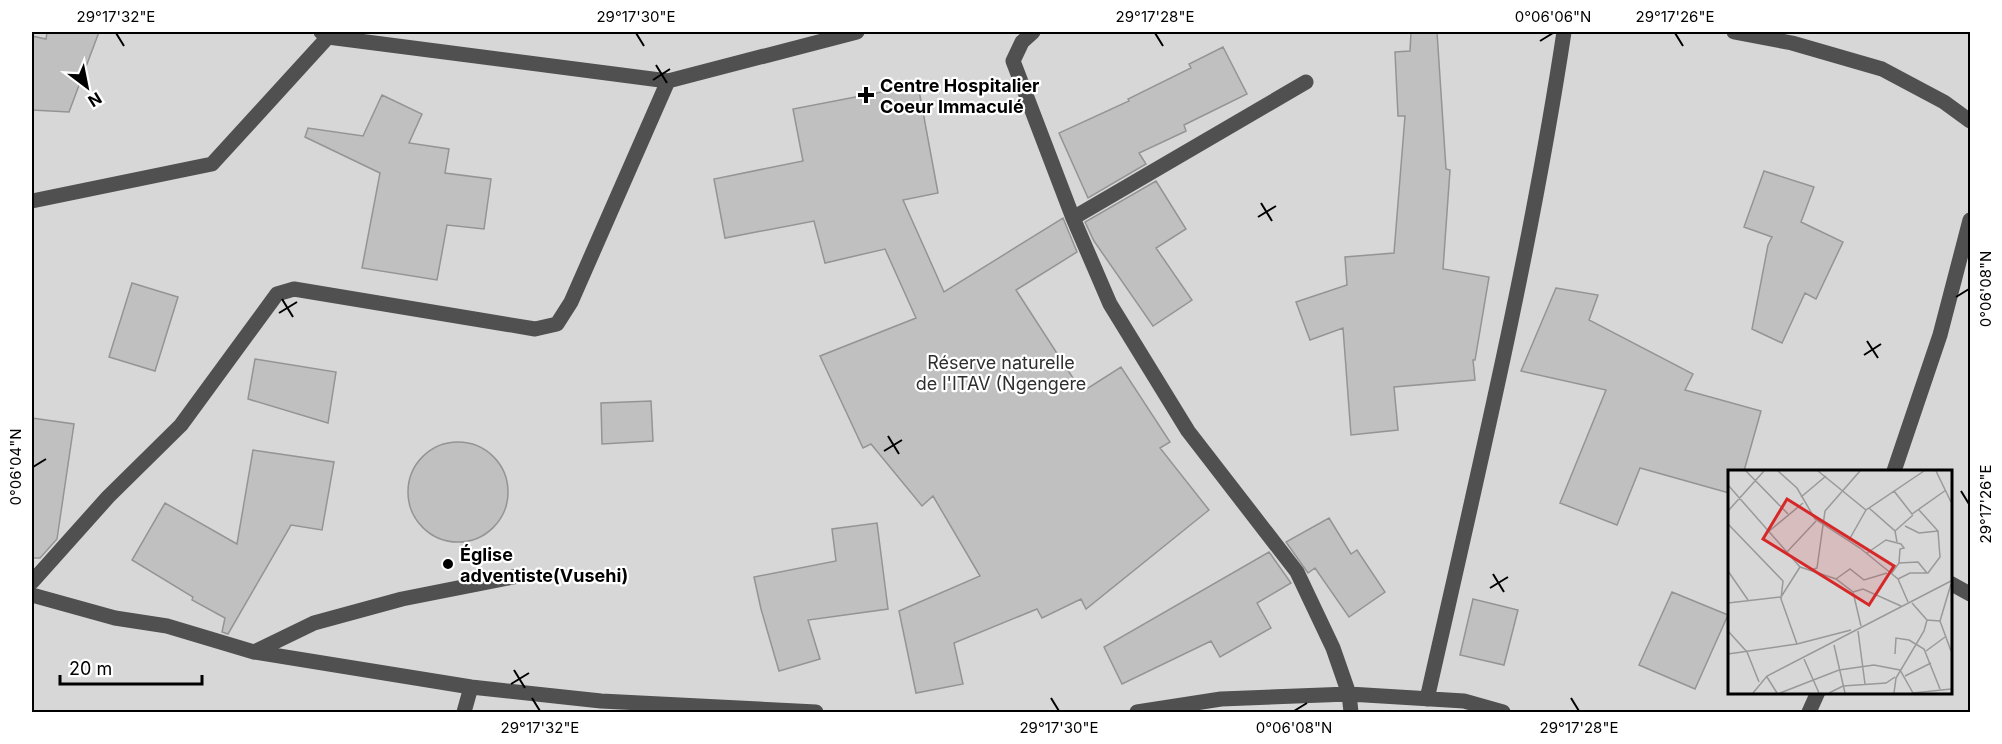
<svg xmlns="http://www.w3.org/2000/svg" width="2002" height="744" font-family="Inter,sans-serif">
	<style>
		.green { fill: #d7d7d7; fill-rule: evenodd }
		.building { fill: #c0c0c0; stroke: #949494; stroke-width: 1.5 }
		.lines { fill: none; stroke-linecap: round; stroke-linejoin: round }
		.minor { stroke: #505050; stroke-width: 15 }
		.ticks { fill: none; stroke: #000; stroke-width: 2 }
		.poi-dot { fill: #000; stroke: #fff; stroke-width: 2 }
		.labels { text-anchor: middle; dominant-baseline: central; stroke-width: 4.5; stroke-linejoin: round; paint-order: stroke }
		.poi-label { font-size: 18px; font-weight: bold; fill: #000; stroke: #fff; text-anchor: start }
		.park-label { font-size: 18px; fill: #2e2e2e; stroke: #fff }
		.inset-road { fill: none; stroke: #999; stroke-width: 1.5 }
		.view { fill: #d62828; fill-opacity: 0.15; stroke: #d62828; stroke-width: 3 }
		.inset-edge { fill: none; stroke: #000; stroke-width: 3 }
		.neatline { fill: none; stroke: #000; stroke-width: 2 }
		.ticks-label { font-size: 15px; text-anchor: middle; fill: #000 }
	</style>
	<rect width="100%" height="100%" fill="#fff"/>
	<path class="green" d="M32 32H1970V712H32ZM1729 471H1950V692H1729Z"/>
	<path class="building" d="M47 32H99L69 112 32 110V36L46 39Z
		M1411 32H1437L1446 169 1450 170 1443 269 1489 277 1475 360H1473L1475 380 1394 387 1398 430 1351 435 1343 328 1310 340 1296 302 1347 285 1345 257 1394 253 1405 116H1398L1395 52 1410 51Z
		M1223 47 1247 94 1184 125 1186 131 1139 153 1146 164 1088 198 1059 133 1129 101 1128 99 1191 68 1189 64Z
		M918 85 938 193 903 200 944 292 1063 218 1077 252 1016 290 1082 392 1121 367 1170 442 1160 448 1209 510 1086 609 1081 599 1042 618 1037 609 954 643 963 684 916 693 899 611 980 576 933 496 922 506 871 444 863 448 820 356 916 318 885 249 825 263 814 221 725 238 714 179 803 161 793 109Z
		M382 95 422 114 409 143 449 149 445 173 491 179 484 229 447 225 437 280 362 268 380 173 305 137 308 128 363 136Z
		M1764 171 1814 187 1801 222 1843 242 1816 299 1805 293 1782 343 1752 329 1768 245 1772 237 1744 227Z
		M1156 181 1186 229 1156 248 1192 300 1153 326 1094 241 1085 222Z
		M132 283 178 297 155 371 109 357Z
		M1556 288 1598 295 1589 320 1693 374 1685 390 1761 411 1744 471H1729V493L1640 468 1617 525 1560 503 1606 390 1521 371Z
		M255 359 336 372 328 423 248 399Z
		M651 401 653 441 602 444 601 403Z
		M32 418 74 424 57 539 40 558H32Z
		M408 492a50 50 0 1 1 100 0a50 50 0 1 1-100 0Z
		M253 450 334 462 322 530 291 525 228 634 222 632 225 618 192 600 193 597 132 560 165 503 237 544Z
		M1329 518 1351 554 1357 550 1385 592 1349 617 1315 568 1308 573 1286 542Z
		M877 523 888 609 808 620 820 659 779 671 761 609 754 577 836 561 832 529Z
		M1269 552 1291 583 1257 603 1271 628 1220 657 1211 641 1122 684 1104 647Z
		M1672 592 1728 615 1695 689 1639 665Z
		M1473 599 1518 610 1504 665 1460 655Z"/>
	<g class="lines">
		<path class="minor" d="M321 32 328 37 668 81 857 32
			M1033 32 1022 42 1013 61 1073 218 1110 304 1188 431 1297 572 1333 648 1349 694 1351 712
			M1734 32 1792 43 1882 69 1944 102 1970 121
			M32 201 212 164 328 37
			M1073 218 1306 82
			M1894 471 1940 335 1970 220
			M32 582 108 497 181 425 277 294 294 289 535 329 557 324 571 302 668 81
			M1950 583 1970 594
			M32 595 115 618 167 626 254 652 471 687 601 701 816 712
			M254 652 314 623 402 599 518 576
			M1427 699C1477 477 1530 256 1564 32
			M464 712 471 687
			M1137 712 1221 699 1349 694 1464 701 1503 712
			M1809 712 1818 692"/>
	</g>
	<path class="ticks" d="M116 33 124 46M636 33 644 46M1155 33 1163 46M1675 33 1683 46M1540 41 1553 33M656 65 667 83M653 80 670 69M1261 203 1272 221M1258 217 1276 206M1956 297 1969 289M282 299 293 317M279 313 297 302M1867 341 1878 358M1864 355 1881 344M888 436 899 454M884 451 902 440M33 467 46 459M1961 491 1969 504M1493 574 1504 592M1490 588 1508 577M514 670 525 688M511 684 529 673M532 698 540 711M1051 698 1059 711M1571 698 1579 711M1294 711 1307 703"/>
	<g class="poi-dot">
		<path d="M863 86h6v6h6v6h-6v6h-6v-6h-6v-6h6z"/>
		<circle cx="448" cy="564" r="6"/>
	</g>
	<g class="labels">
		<g class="poi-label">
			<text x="880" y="85">Centre Hospitalier<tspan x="880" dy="21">Coeur Immaculé</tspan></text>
			<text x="460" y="554">Église<tspan x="460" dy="21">adventiste(Vusehi)</tspan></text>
		</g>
		<g class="park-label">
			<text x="1001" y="362">Réserve naturelle<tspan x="1001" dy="21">de l'ITAV (Ngengere</tspan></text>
		</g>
	</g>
	<g transform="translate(1728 470)">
		<rect width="224" height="224" fill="#fff"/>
		<path d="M0 1H223V223H0Z" fill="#d7d7d7"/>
		<path class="inset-road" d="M18 1 60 44M50 1 69 18 87 49 132 78 170 109 180 132M90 1 138 40M208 1 223 32M0 15 72 97M166 21 184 44 218 20M73 27 98 6M141 38 167 61 169 72M0 41 36 1M0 54 55 111 53 129 69 174M177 56 191 63 210 61M167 61 185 45M40 62 75 33M121 70 138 40 196 1M58 83 88 51M139 83 158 70 173 74 176 78 172 79 171 93 163 104M171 93 190 92 199 103M83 100 89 98 97 41 132 1M0 101 20 130M108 109 122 99 136 110 159 103M170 109 182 103H200L212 87 210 61 191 40M223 114 212 151 223 181M125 122 135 119 173 136M0 133 53 127 72 97 108 109 125 122 133 156M184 133 199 150 212 151M0 161 19 182 31 212M130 161 137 214M106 175 117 223M198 181 217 167M0 184 69 174 123 160M167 184 168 168 181 170 196 179 212 219M76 189 91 223M177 206 203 193M39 207 49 223M25 223 39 206 223 111M52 223 111 200 146 195 172 200 185 223M101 223 115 216 158 213 167 207M166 223 168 208 196 161 199 150M185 223 223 219"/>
		<path class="view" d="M59 29 166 96 141 135 35 69Z"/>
		<rect width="224" height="224" class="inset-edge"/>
	</g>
	<rect width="2002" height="744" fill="none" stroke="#ffffff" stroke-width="66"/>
	<g transform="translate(87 87) rotate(148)" stroke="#ffffff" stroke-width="4.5" paint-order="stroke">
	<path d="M0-4.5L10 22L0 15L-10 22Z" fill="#000000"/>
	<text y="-9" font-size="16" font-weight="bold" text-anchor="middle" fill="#000000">N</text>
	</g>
	<path d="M60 675v9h142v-9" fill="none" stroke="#000000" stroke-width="3"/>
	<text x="69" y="675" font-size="18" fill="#000000" stroke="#ffffff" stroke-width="4.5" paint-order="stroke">20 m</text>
	<rect x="33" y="33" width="1936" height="678" class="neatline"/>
	<g class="ticks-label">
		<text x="116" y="22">29°17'32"E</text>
		<text x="636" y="22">29°17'30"E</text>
		<text x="1155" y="22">29°17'28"E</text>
		<text x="1553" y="22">0°06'06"N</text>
		<text x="1675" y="22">29°17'26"E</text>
		<text transform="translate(1986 289) rotate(-90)" y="5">0°06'08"N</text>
		<text transform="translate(16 467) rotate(-90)" y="5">0°06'04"N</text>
		<text transform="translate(1986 504) rotate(-90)" y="5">29°17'26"E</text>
		<text x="540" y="733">29°17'32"E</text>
		<text x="1059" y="733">29°17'30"E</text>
		<text x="1294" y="733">0°06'08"N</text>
		<text x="1579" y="733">29°17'28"E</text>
	</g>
</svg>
